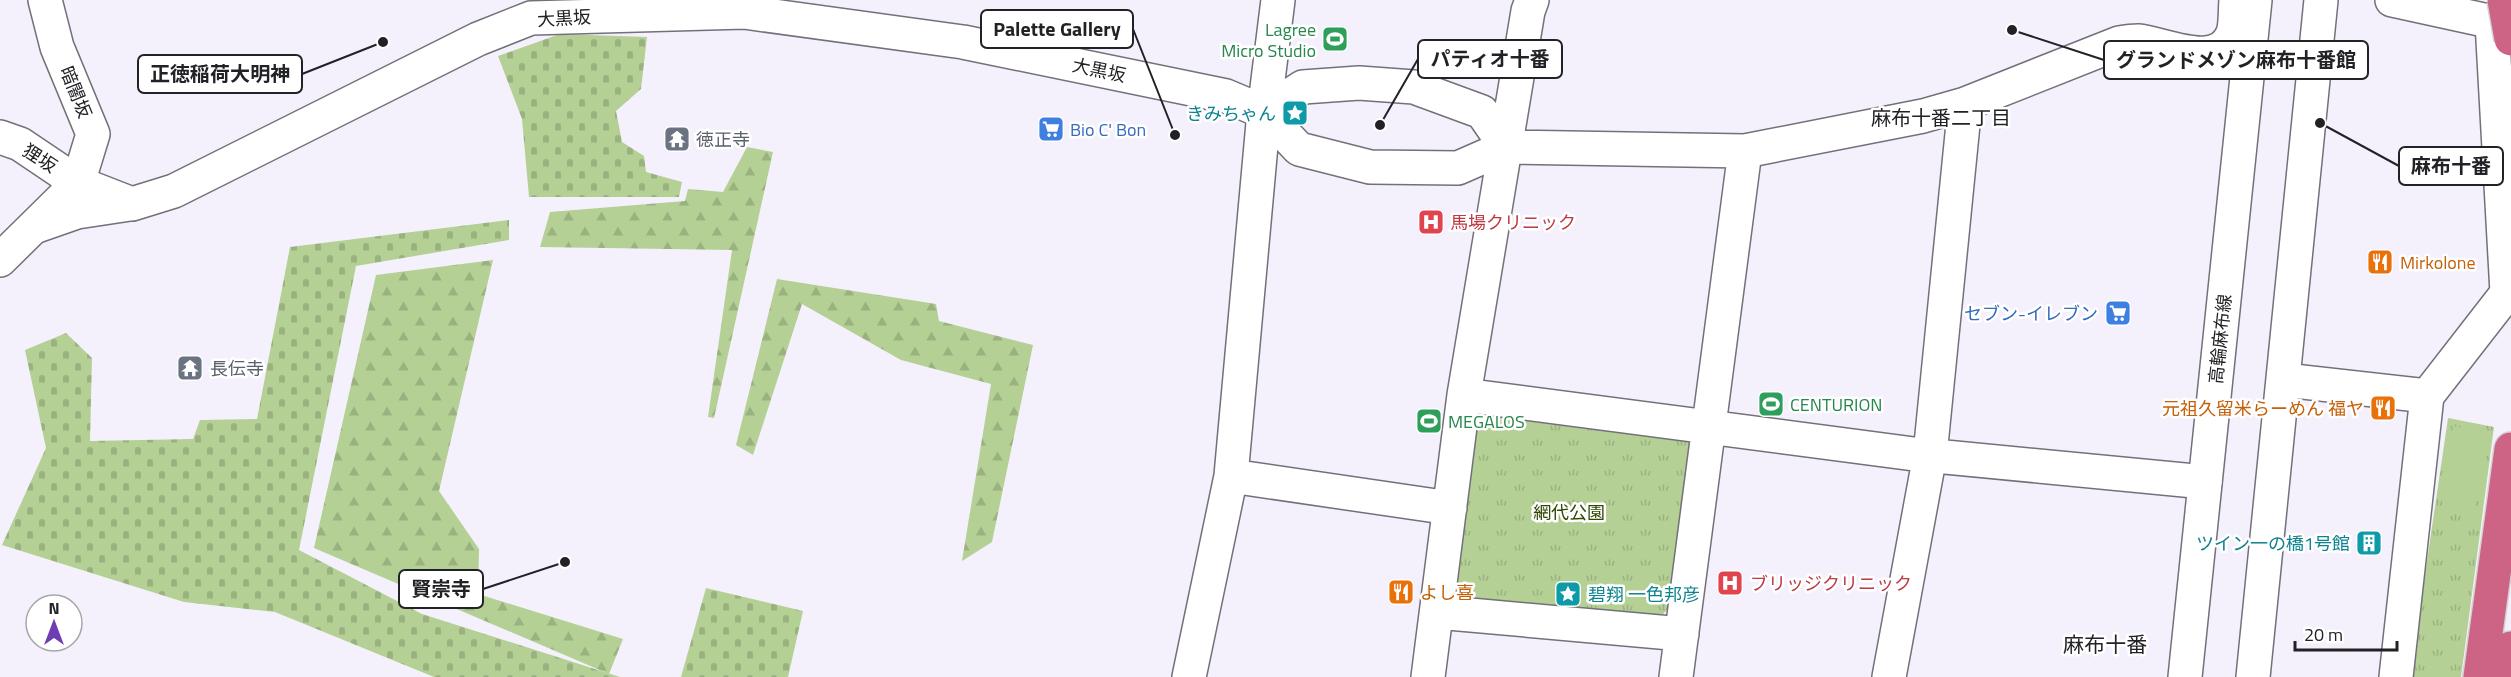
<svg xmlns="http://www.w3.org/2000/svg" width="2511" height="677" font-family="'Titillium Web','Noto Sans JP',sans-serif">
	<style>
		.forest { fill: url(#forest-firs) }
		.cemetery { fill: url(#cemetery-stones) }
		.park { fill: url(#park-tufts) }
		.pitch { fill: #b4d095 }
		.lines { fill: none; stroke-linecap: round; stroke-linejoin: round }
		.street-casing { stroke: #74707a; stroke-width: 36 }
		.secondary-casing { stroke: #74707a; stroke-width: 36 }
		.highway-casing { stroke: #d3d3d3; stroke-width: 36 }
		.street { stroke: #fff; stroke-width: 33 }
		.secondary { stroke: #fff; stroke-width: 33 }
		.highway { stroke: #cd6385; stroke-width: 33 }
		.highway-bridge-casing { stroke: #d3d3d3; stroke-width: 36; stroke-linecap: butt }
		.highway-bridge { stroke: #cd6385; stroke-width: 33 }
		.labels { text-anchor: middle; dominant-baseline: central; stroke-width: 5; stroke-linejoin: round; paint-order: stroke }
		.street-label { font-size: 18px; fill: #222125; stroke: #fff }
		.leisure-label { font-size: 18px; fill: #27864d; stroke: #fff; text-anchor: start }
		.culture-label { font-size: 18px; fill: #0d838f; stroke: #fff; text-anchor: end }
		.shop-label { font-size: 18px; fill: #366cbe; stroke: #fff; text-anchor: start }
		.worship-label { font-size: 18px; fill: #5b616d; stroke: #fff; text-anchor: start }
		.health-label { font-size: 18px; fill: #be3a42; stroke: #fff; text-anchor: start }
		.food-label { font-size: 18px; fill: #c56008; stroke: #fff; text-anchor: start }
		.park-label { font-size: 18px; fill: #2f4802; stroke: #fff }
		.neighbourhood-label { font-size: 20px; fill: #222125; stroke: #fff }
		.quarter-label { font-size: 21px; fill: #222125; stroke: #fff }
		.leader { fill: none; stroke: #222125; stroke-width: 2 }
		.callout-dot { fill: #222125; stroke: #fff; stroke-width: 2 }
		.callout { fill: #fff; stroke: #222125; stroke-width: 2 }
		.callout-label { font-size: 20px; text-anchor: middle; font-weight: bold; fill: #222125 }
	</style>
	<defs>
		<pattern id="forest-firs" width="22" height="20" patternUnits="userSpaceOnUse" patternTransform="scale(1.5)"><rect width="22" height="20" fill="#b4d095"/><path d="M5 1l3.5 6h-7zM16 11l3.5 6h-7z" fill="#9ab280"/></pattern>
		<pattern id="cemetery-stones" width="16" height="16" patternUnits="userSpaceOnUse" patternTransform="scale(1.5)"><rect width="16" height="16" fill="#b4d095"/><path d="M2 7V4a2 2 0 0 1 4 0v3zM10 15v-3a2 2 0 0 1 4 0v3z" fill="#9ab280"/></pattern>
		<pattern id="park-tufts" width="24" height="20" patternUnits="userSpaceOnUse" patternTransform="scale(1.5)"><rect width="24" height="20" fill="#b4d095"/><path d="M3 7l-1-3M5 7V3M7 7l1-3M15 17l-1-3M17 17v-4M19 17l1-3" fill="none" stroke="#9ab280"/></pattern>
	</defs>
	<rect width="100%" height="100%" fill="#f5f1fc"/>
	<path class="forest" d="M747 147 773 152 714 418 708 417 732 250 540 247 550 212 685 201 688 189 723 192Z
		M493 260 439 491 479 549 478 594 623 639 609 674 314 548 376 275Z
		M777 279 936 304 939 321 1033 345 992 542 962 561 991 384 901 360 802 304 753 455 736 445Z"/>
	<path class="cemetery" d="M560 34 647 37 641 89 616 111 622 142 644 156 646 172 682 182 679 197H529L522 119 498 56Z
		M509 220V240L356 266 299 550 422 614 620 677H434L275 612 184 602 2 545 46 448 25 350 66 333 92 358 90 441 193 439 200 420 257 419 290 247Z
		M706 588 803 611 788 677H681Z"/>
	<path class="park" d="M1490 404 1701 439 1677 600 1658 619 1470 599 1453 590 1474 416Z
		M2448 418 2494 427 2461 677H2410Z"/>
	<path class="pitch" d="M2453 426 2486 432 2475 510 2442 504Z"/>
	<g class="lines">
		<defs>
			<path id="street" d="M0 137 20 144 78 183
				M1506 147 1482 112 1414 87 1359 83 1303 87 1264 112 1299 149 1370 167 1458 168 1506 147 1745 151 1923 116 1965 104 2119 43C2125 42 2131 41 2138 41 2164 43 2218 72 2233 33 2236 24 2235 10 2236 0
				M0 260 78 183 93 134 57 47 45 0
				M2284 380 2427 396 2396 677
				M1464 395 1914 454 2205 482
				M2427 396 2507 293 2492 22
				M1231 476 1450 508
				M1437 612 1682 634
				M1189 677 1231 476 1264 112 1278 0
				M1428 677 1464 395 1528 11 1532 0
				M1676 677 1745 151
				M1889 677 1930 455 1965 104"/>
			<path id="secondary" d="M2392 0 2511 26
				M78 183 132 204 174 191 478 39 531 18 744 12 963 42 1226 96 1264 112
				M34 227 77 212 130 204
				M2185 677 2255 0
				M2253 677 2321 0"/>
			<path id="highway" d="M2480 677 2511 449
				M2507 677 2511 648"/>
		</defs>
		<use href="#street" class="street-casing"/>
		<use href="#secondary" class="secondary-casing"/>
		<use href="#highway" class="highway-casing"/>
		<use href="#street" class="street"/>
		<use href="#secondary" class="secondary"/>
		<use href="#highway" class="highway"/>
		<defs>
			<path id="highway-bridge" d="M2504 0 2511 39"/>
		</defs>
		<use href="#highway-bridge" class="highway-bridge-casing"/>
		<use href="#highway-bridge" class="highway-bridge"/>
	</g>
	<defs>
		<symbol id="stadium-square" viewBox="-11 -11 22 22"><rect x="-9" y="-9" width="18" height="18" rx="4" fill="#2e9e5b" stroke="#fff"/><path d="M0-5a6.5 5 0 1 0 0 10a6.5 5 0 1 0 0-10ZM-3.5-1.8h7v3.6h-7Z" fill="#fff"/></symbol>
		<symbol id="sight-square" viewBox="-11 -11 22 22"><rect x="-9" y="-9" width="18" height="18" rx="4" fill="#0f9aa8" stroke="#fff"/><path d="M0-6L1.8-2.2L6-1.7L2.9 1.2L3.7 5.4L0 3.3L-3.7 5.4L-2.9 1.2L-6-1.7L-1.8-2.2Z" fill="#fff"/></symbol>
		<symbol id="supermarket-square" viewBox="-11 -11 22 22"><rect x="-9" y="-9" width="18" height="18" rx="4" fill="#3f7fe0" stroke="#fff"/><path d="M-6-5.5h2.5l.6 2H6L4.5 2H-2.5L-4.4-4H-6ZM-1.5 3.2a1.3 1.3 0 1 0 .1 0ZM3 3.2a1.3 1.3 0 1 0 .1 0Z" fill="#fff"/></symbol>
		<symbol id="temple-square" viewBox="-11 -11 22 22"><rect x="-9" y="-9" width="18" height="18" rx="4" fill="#6b7280" stroke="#fff"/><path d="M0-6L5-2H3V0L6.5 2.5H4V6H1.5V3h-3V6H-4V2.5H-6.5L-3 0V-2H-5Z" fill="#fff"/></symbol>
		<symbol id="hospital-square" viewBox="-11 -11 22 22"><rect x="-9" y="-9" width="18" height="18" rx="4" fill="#e0444e" stroke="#fff"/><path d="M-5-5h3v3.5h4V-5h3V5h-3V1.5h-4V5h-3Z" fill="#fff"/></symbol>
		<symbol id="restaurant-square" viewBox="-11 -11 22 22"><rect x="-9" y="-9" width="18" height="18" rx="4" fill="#e8710a" stroke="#fff"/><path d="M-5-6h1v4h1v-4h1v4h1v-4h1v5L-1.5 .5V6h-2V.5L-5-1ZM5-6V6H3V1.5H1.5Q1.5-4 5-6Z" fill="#fff"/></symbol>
		<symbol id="building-square" viewBox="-11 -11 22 22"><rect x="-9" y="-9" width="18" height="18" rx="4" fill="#0f9aa8" stroke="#fff"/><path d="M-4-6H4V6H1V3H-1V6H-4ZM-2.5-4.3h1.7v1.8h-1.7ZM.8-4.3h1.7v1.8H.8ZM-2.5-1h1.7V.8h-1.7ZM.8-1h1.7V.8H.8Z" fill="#fff"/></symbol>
	</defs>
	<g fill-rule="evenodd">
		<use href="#stadium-square" x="1320" y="24" width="30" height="30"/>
		<use href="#sight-square" x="1280" y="98" width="30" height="30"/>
		<use href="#supermarket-square" x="1036" y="114" width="30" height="30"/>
		<use href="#temple-square" x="662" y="124" width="30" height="30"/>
		<use href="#hospital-square" x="1416" y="207" width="30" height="30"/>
		<use href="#restaurant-square" x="2365" y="247" width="30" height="30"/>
		<use href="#supermarket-square" x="2103" y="298" width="30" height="30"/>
		<use href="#temple-square" x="175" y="353" width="30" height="30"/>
		<use href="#stadium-square" x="1756" y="389" width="30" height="30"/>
		<use href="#restaurant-square" x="2368" y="393" width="30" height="30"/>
		<use href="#stadium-square" x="1414" y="406" width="30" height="30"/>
		<use href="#building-square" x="2354" y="528" width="30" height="30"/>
		<use href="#hospital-square" x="1715" y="568" width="30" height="30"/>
		<use href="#restaurant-square" x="1386" y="577" width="30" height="30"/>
		<use href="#sight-square" x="1553" y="579" width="30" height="30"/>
	</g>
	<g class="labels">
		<g class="street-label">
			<text transform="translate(564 18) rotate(-3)">大黒坂</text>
			<text transform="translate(1099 70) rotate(12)">大黒坂</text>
			<text transform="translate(76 92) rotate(68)">暗闇坂</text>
			<text transform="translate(40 158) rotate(33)">狸坂</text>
			<text transform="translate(2220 339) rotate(-84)">高輪麻布線</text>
		</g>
		<g class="leisure-label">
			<text x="1316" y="29" text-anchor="end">Lagree<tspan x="1316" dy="21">Micro Studio</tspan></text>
			<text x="1790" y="404">CENTURION</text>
			<text x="1448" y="421">MEGALOS</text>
		</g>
		<g class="culture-label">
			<text x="1276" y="113">きみちゃん</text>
			<text x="2350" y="543">ツイン一の橋1号館</text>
			<text x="1588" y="594" text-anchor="start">碧翔 一色邦彦</text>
		</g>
		<g class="shop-label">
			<text x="1070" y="129">Bio C' Bon</text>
			<text x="2098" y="313" text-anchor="end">セブン-イレブン</text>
		</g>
		<g class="worship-label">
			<text x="696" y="139">徳正寺</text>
			<text x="210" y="368">長伝寺</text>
		</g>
		<g class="health-label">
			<text x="1450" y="222">馬場クリニック</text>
			<text x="1750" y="583">ブリッジクリニック</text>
		</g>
		<g class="food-label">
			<text x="2400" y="262">Mirkolone</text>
			<text x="2364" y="408" text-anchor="end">元祖久留米らーめん 福ヤ</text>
			<text x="1420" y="592">よし喜</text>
		</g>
		<g class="park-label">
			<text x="1569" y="512">網代公園</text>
		</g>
		<g class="neighbourhood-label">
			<text x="1941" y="117">麻布十番二丁目</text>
		</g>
		<g class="quarter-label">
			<text x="2105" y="644">麻布十番</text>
		</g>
	</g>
	<path class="leader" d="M1175 135L1133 29M1380 125L1418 59M2012 30L2104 60M383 42L302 74M2320 123L2399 166M565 562L483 589"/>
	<g class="callout-dot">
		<circle cx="1175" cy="135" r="6"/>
		<circle cx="1380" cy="125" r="6"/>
		<circle cx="2012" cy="30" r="6"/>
		<circle cx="383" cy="42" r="6"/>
		<circle cx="2320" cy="123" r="6"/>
		<circle cx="565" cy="562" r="6"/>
	</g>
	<g class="callout">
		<rect x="981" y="10" width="152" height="38" rx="6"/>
		<rect x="1418" y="40" width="144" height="38" rx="6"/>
		<rect x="2104" y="41" width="264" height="38" rx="6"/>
		<rect x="138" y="55" width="164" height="38" rx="6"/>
		<rect x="2399" y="147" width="104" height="38" rx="6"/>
		<rect x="399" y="570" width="84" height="38" rx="6"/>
	</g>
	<g class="callout-label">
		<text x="1057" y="36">Palette Gallery</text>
		<text x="1490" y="66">パティオ十番</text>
		<text x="2236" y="67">グランドメゾン麻布十番館</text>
		<text x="220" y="81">正徳稲荷大明神</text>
		<text x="2451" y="173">麻布十番</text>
		<text x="441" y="596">賢崇寺</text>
	</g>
	<g transform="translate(54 623)"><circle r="28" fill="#ffffff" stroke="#a7a6a8" stroke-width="1.5"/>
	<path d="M0-4.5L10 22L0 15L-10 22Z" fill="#703cb4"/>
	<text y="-9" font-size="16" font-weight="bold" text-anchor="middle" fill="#222125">N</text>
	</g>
	<path d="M2295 641v9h102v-9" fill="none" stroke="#222125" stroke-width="3"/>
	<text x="2304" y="641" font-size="18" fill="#222125" stroke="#ffffff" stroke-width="4.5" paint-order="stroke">20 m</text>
</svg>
